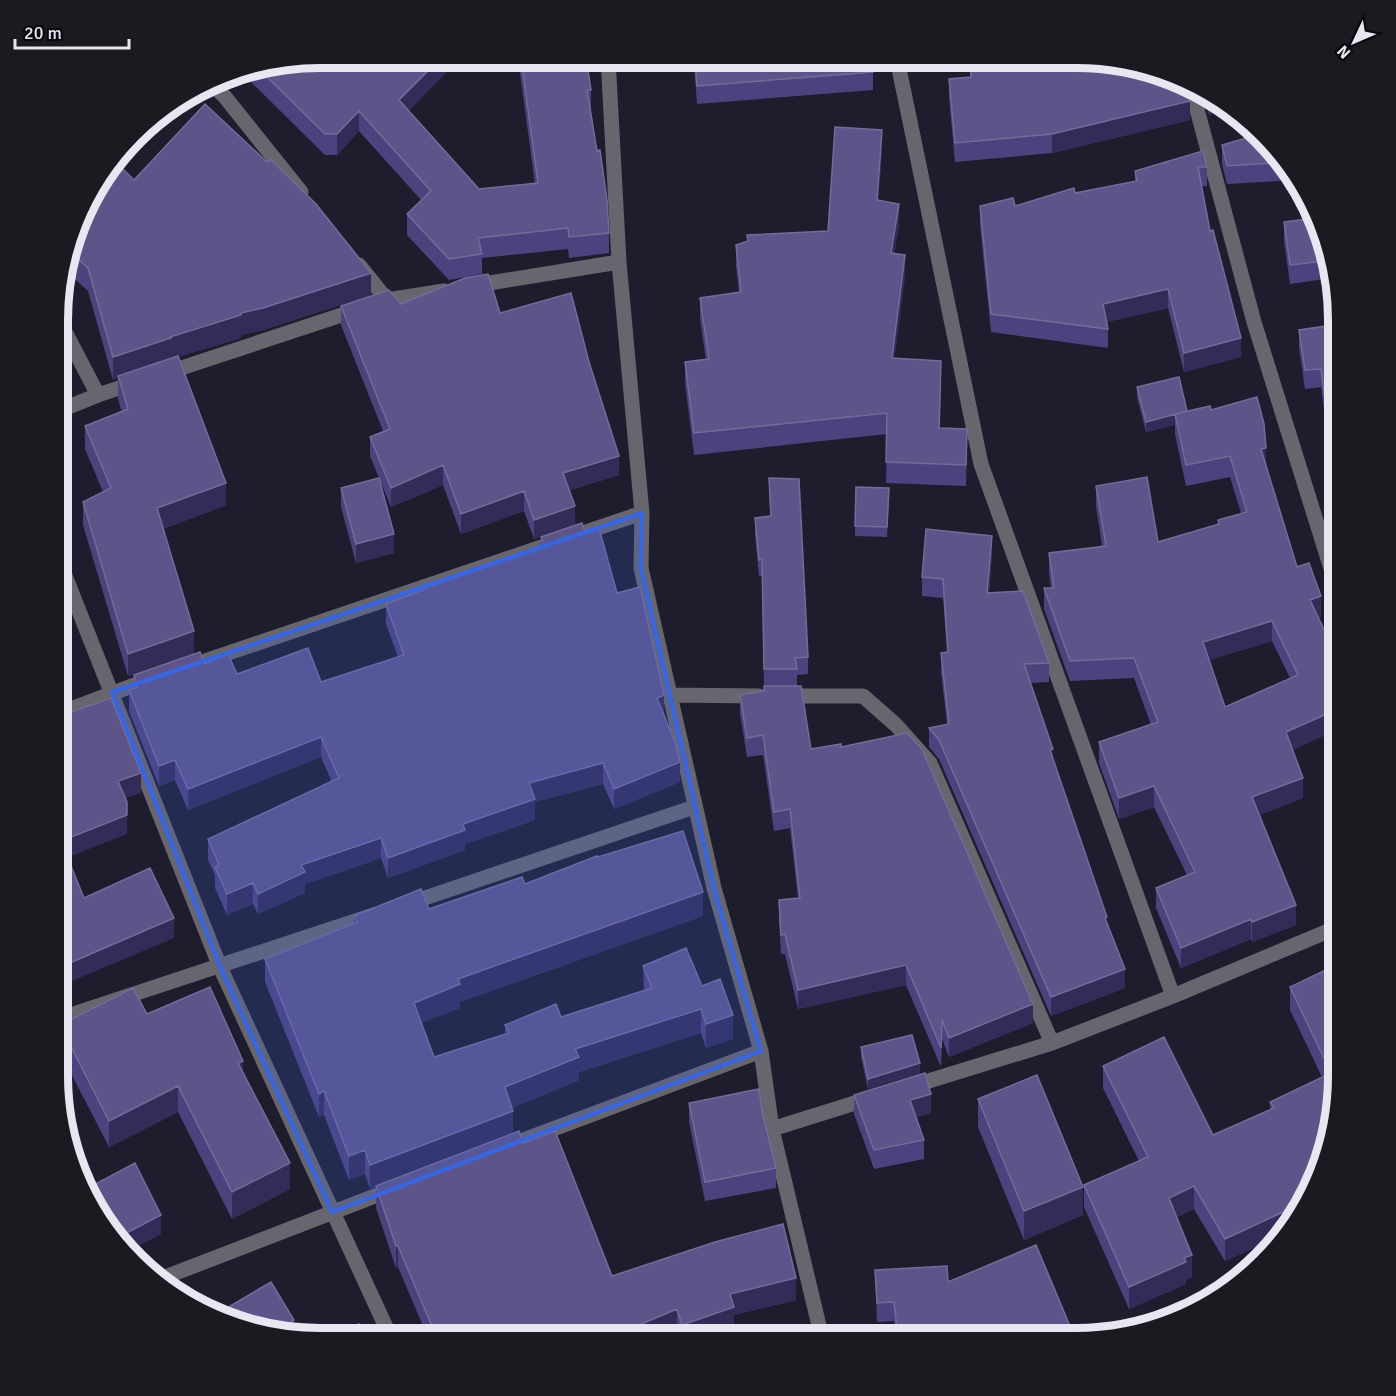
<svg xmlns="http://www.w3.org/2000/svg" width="1396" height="1396" font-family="Signika,sans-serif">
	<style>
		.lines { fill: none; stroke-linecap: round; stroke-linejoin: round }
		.street { stroke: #67666f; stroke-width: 15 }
		.wall { fill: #4d427e; fill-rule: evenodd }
		.shaded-wall { fill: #332c58 }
		.building { fill: #5d548a; stroke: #736b9a; stroke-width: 1.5; fill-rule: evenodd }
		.marked { fill: #3b65dc; fill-opacity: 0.2; stroke: #3b65dc; stroke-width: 4.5; stroke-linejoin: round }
		.rim { fill: none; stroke: #e7e6f1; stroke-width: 8 }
	</style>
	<rect width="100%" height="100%" fill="#1e1d2d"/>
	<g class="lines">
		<path class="street" d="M608 58 619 262 642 513 641 568 714 888 761 1051 772 1129 822 1338
			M897 59 981 464 1173 996
			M212 84 225 97 301 192
			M1191 87 1254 322 1338 591
			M359 265 387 300
			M471 286 619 262
			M62 326 98 395
			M163 374 387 300 444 291
			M61 410 98 395 137 382
			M60 563 220 967 391 1338
			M184 668 642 513
			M670 695 759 696
			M783 696H863L896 725 930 763 1052 1043
			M60 713 153 678
			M407 904 694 807
			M58 1019 373 915
			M909 1087 1052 1043 1173 996 1338 927
			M772 1129 874 1097
			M505 1147 761 1051
			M160 1279 393 1189
			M1123 1332 1225 1291"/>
	</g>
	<path class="wall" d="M320 57 409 111 479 189 535 184 518 58H586L591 90V111L609 233V253L569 258 568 249 482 258V274L449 280 407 235V214L421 200 359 131 337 155H325L247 78 245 80 236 71Z
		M685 58 872 59 873 72V90L697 104 694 64 686 65Z
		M969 59H1110L1190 120 1052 153 955 162 949 98V79L970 77Z
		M1202 90 1208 92 1228 110 1209 115Z
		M1222 145 1285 160 1296 180 1227 184 1222 164Z
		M882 151 878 200 899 225 894 254 905 276 894 359 941 382 940 428 967 450 966 486 886 483 887 434 694 455 685 383V362L706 360 700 319V298L739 292 736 266V245L747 242V235L828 231Z
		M1207 167V186H1201L1210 231 1241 357 1184 372 1168 308 1106 322 1108 329V348L991 332 980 225V206H1015L1135 181V171Z
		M134 180 371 295 263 330 241 335V338L178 357 226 505 163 529 194 654 128 676 83 525V502L103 492 85 449V426L122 412 118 399V378L113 380 88 291 66 271V258L92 188Z
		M1316 218 1338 303V440L1328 442 1321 387 1305 389 1299 348V330L1330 325 1325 279 1290 284 1284 241V222Z
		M401 304 500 313 619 475 570 490 575 525 534 539 524 511 461 534 443 485 391 507 380 480 394 553 356 563 341 507V488L379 478 370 456V437L383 431 341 325V306Z
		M1137 387 1187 411 1211 410 1266 467 1297 567 1321 617 1318 618 1338 729 1292 750 1303 798 1259 815 1296 925 1252 942 1251 939 1181 968 1156 908V888L1187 875 1154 807 1119 819 1099 763V742L1151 725 1134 678 1070 681 1044 609V588H1051L1049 574V553L1102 546 1096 506V486L1158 542 1218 524V520L1241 513 1230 477 1186 486 1175 434V425L1146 432 1137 397ZM1272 641 1290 678 1225 707 1209 660Z
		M769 478 808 657V674L797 675V686H764L762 576H759L755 535V518L770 516Z
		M856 487 889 498 887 537 855 536Z
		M585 532 617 593 664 715 680 782 614 809 603 784 535 802V820L465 844V850L388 878 381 858 305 884V893L258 914 253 904 227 915 215 888V875L208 860V839L332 782 321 757 188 810 175 780 159 786 129 711V690L134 689V675L204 664 237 674 321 682 398 657 386 624V604L423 591V589L541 549V537Z
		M992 555 989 593 1049 663V682L1031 683 1053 761 1107 924 1125 988 1051 1016 939 759 929 747V728L947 724 941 672V653L947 652 943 598 922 596V577Z
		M740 695 811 749 841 747 1033 1023 949 1057 942 1039 941 1067 906 985 798 1009 785 954H781L779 919V900L798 899 790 828 774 831 763 755 747 757 740 714Z
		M1338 824V854L1334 845V825Z
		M598 857 703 916 460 1002V1008L421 1023 434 1057 505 1034V1025L561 1017 644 991 643 966 702 986 733 1039 706 1048 701 1033 579 1072V1080L512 1108 513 1134 523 1143 612 1276 796 1300 734 1315V1329L706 1338H679L677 1331 660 1338H428L398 1267 396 1268 376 1208V1187L370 1189 365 1174 349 1180 324 1115 319 1117 265 982V959L354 923V916L429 909 525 884Z
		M1338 964V1093L1304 1207 1278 1237 1225 1261 1194 1209 1177 1217 1192 1277 1186 1280V1284L1129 1309 1084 1207V1185L1139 1161 1103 1088V1066L1213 1135 1270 1110V1102L1322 1077 1290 1010V987Z
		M147 1014 243 1071 290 1189 232 1219 178 1112 109 1147 60 1052V1025Z
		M861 1047 920 1073 868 1089 861 1057Z
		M854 1095 931 1113 916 1117 924 1140V1159L874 1169 854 1114Z
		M978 1099 1083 1215 1024 1240 978 1127Z
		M689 1103 762 1112 776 1168V1188L705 1201 689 1122Z
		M875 1270 948 1282 1075 1338H896L894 1321 877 1322Z"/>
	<path class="shaded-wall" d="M442 57H462L399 121V100Z
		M245 69H247V78L245 80Z
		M1209 96H1212L1228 110 1209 115Z
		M1190 101V120L1052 153V134Z
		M359 111V131L337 155V134Z
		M882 130V151L877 221V200Z
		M899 204V225L891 274V253Z
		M905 255V276L892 380V358Z
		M371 273V295L263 330 241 335V338L171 359V361L113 380V357L241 313Z
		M1168 289V308L1103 323V304Z
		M1241 338V357L1184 372V353Z
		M941 361V382L939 450V428Z
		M1175 415V425L1146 432V422Z
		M1266 448V469L1261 449Z
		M619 456V475L563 492V473Z
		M443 465V485L391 507V488Z
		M226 483V505L157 531V508Z
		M524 491V511L461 534V514Z
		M575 506V525L534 539V520Z
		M394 534V553L356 563V544Z
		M992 536V555L987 612V593Z
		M1321 596V617L1310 621V600Z
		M1272 621V641L1203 662V642Z
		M194 631V654L128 676V654Z
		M664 695V716L657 698Z
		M1338 709V729L1286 753V732Z
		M321 737V757L188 810V789Z
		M1053 749V768L1050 750Z
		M175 760V780L159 786V766Z
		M680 762V782L614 809V789Z
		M603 763V784L535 802V820L465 844V850L388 878V858L529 783Z
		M141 773V793L118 801V781Z
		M1303 778V798L1252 818V797Z
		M1154 786V807L1119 819V798Z
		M127 815V834L61 860V841Z
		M381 838V858L305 884V893L258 914V894L301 865Z
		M253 883V904L227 915V894Z
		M703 892V916L460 1002V1008L414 1026V1003L458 979Z
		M1296 905V925L1252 942V922Z
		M174 918V938L58 987V968Z
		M1251 919V939L1181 968V948Z
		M906 965V985L798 1009V990Z
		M1125 969V988L1051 1016V997Z
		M1033 1004V1023L949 1057V1038Z
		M701 1009V1033L579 1072V1080L505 1111V1087L575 1049Z
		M733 1015V1039L706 1048V1024Z
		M243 1061V1087L238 1063Z
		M920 1063V1073L868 1089V1079Z
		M178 1086V1112L109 1147V1121Z
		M324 1091V1115L319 1117V1094Z
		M931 1094V1113L910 1119V1100Z
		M513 1111V1135L370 1189V1165Z
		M365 1150V1174L349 1180V1156Z
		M290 1163V1189L232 1219V1192Z
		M1194 1186V1209L1169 1221V1198Z
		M1083 1187V1215L1024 1240V1211Z
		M1305 1202 1304 1207 1278 1237 1225 1261V1239Z
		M161 1215V1234L129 1251 115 1239Z
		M396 1246H398V1267L396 1268Z
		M1192 1255V1277L1186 1280V1284L1129 1309V1287Z
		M796 1278V1300L734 1315V1329L706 1338H682V1325L730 1294Z
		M677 1309V1331L660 1338H615V1335Z
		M294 1320V1336L277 1331Z
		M615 1333V1338H601Z"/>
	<path class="building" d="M320 57H442L399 100 479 189 538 183 521 58H586L591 90H587L597 151 600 150 607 200 609 233 569 237 568 228 478 238 482 254 449 259 407 214 431 191 359 111 337 134H325L257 67Z
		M695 58 872 59 873 72 697 86Z
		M970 59H1110L1186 85 1190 101 1052 134 955 143 949 79 971 77Z
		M205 104 267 162 270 159 316 204 371 273 263 308 241 313V315L170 337 171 338 113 357 88 268 69 251 72 241 75 239 74 237 92 188 115 161 134 180Z
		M835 127 882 130 877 200 899 204 891 253 905 255 892 358 941 361 939 428 967 429 966 465 886 462 887 413 694 433 685 362 709 359 700 298 741 292 736 245 748 241 747 235 828 231Z
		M1256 135 1285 160 1286 162 1227 166 1222 145Z
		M1203 151 1207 167H1198L1210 231 1213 230 1241 338 1184 353 1168 289 1103 304 1108 329 991 314 980 206 1013 198 1015 206 1074 188 1075 193 1137 181 1135 171Z
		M1316 218 1325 235 1338 303V422L1328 423 1321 369 1305 370 1299 330 1333 325 1325 261 1290 265 1284 222Z
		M488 274 500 313 571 293 589 362 619 456 563 473 575 506 534 520 524 491 461 514 443 465 391 488 370 437 390 429 341 306 389 290 401 304 465 278Z
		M178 356 226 483 157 508 194 631 128 654 83 502 111 488 85 426 128 409 118 376Z
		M1179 377 1187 411 1146 422 1137 387Z
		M1257 397 1264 424 1266 448 1261 449 1297 567 1309 563 1321 596 1310 600 1337 657 1338 656V709L1286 732 1303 778 1252 797 1296 905 1252 922 1251 919 1181 948 1156 888 1195 872 1154 786 1119 798 1099 742 1158 722 1134 658 1070 661 1044 588H1054L1049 553 1106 546 1096 486 1147 477 1158 542 1219 524 1218 520 1247 512 1230 456 1186 465 1175 414 1210 406 1211 410ZM1272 621 1298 675 1225 707 1203 642Z
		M379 478 394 534 356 544 341 488Z
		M769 478 799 479 808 657 795 658 797 669H764L762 559 759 560 755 518 771 516Z
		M856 487 889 488 887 527 855 526Z
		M582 523 585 532 599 528 617 593 640 587 664 695 657 698 675 742 680 762 614 789 603 763 529 783 535 799 463 824 465 830 388 858 381 838 301 865 305 872 258 894 253 883 227 894 215 867 219 865 208 839 339 778 321 737 188 789 175 760 159 766 129 690 137 687 134 675 200 652 204 664 228 654 237 674 308 648 321 682 404 655 386 604 423 590V589L544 547 541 537Z
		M926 529 992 536 987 593 1023 591 1049 663 1024 664 1053 749 1050 750 1107 917 1105 918 1125 969 1051 997 939 740 929 728 949 724 941 653 948 652 943 579 922 577Z
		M764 686H801L811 749 841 744V747L907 733 922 749 1033 1004 949 1038 942 1020 941 1048 906 965 798 990 785 934 781 935 779 900 800 898 790 809 774 812 763 735 747 738 740 695 764 691Z
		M111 698 141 773 118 781 127 802V815L61 841 84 898 150 868 174 918 58 968 60 716Z
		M1338 824V835L1334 825Z
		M683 831 703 892 458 979 460 984 414 1003 434 1057 509 1033 505 1025 556 1004 561 1017 652 988 643 966 686 948 702 986 720 979 733 1015 706 1024 701 1009 575 1049 579 1057 505 1087 513 1111 370 1165 365 1150 349 1156 324 1091 319 1094 265 959 357 922 354 916 421 889 429 909 522 877 525 884 597 856 598 857Z
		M1338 964V1093L1305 1202 1225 1239 1194 1186 1169 1198 1192 1255 1184 1258 1186 1262 1129 1287 1084 1185 1148 1157 1103 1066 1164 1037 1213 1135 1274 1108 1270 1102 1331 1073 1290 987Z
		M210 987 243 1061 238 1063 290 1163 232 1192 178 1086 109 1121 60 1025 133 988 147 1014Z
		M912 1035 920 1063 868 1079 861 1047Z
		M925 1073 931 1094 910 1100 924 1140 874 1150 854 1095Z
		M1037 1075 1083 1187 1024 1211 978 1099Z
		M759 1089 762 1112 776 1168 705 1182 689 1103Z
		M519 1131 523 1143 555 1131 612 1276 715 1242 783 1224 796 1278 730 1294 734 1307 682 1325 677 1309 615 1335V1333L601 1338H437L398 1246H396L376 1186Z
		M135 1163 161 1215 115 1239 111 1236 86 1189Z
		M1036 1245 1075 1338H898L894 1302 877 1303 875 1270 947 1266 948 1282Z
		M271 1282 294 1320 277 1331 230 1316 225 1309Z
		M359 1324 364 1338H327L326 1335Z"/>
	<path class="marked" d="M642 513 641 568 714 888 761 1051 332 1212 220 967 112 692Z"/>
	<path d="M0 0H1396V1396H0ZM320 68H1076A252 252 0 0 1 1328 320V1076A252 252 0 0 1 1076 1328H320A252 252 0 0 1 68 1076V320A252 252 0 0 1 320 68Z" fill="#1b1a21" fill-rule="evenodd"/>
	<path class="rim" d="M320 68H1076A252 252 0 0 1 1328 320V1076A252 252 0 0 1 1076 1328H320A252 252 0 0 1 68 1076V320A252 252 0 0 1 320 68Z"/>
	<g transform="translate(1354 42) rotate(226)" stroke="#09080f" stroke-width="4.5" paint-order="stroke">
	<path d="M0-4.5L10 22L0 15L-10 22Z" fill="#e7e6f1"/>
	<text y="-9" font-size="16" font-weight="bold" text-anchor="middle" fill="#e7e6f1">N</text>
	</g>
	<path d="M15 39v9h114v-9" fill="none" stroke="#e7e6f1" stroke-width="3"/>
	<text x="24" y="39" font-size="18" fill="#e7e6f1" stroke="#09080f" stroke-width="4.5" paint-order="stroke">20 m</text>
</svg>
